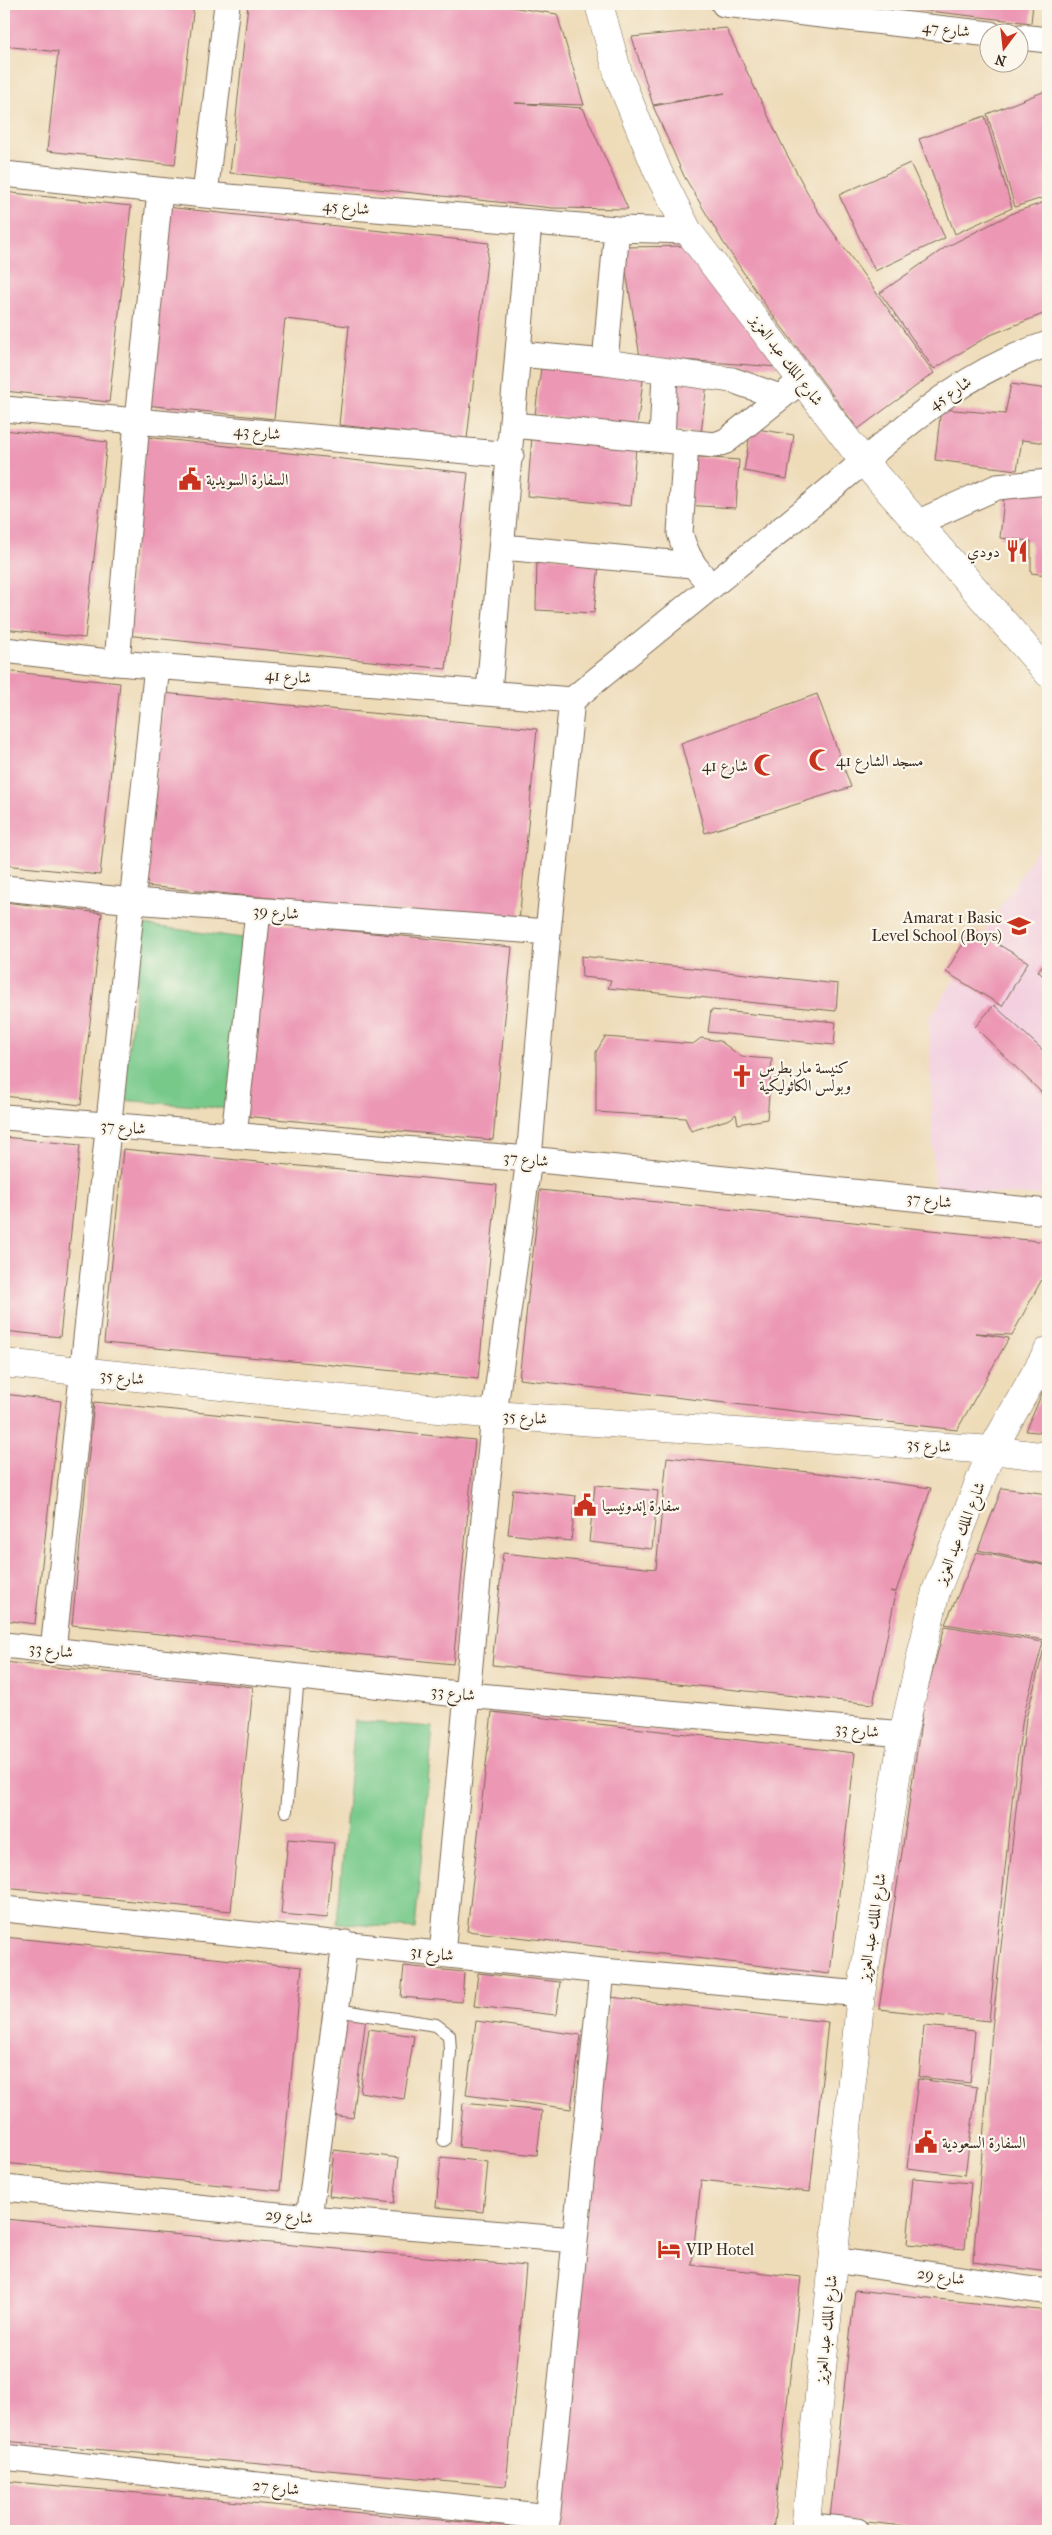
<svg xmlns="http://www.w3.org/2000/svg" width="1052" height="2535" font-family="'IM FELL French Canon',Amiri,serif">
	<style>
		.built { fill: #f3cfdf }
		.green { fill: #77c98a; stroke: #597a54 }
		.building { fill: #ec98b5 }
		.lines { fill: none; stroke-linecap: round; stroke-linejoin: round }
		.lane-casing { stroke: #7a6854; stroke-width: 14 }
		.street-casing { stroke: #7a6854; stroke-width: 27 }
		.secondary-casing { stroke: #7a6854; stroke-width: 29 }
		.lane { stroke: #fff; stroke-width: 12 }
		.street { stroke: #fff; stroke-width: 25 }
		.secondary { stroke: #fff; stroke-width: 28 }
		.labels { text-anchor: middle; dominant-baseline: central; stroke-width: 4.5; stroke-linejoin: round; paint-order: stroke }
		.street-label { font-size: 16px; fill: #3b2a1e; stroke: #fbf7ec }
		.poi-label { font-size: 16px; fill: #3b2a1e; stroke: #fbf7ec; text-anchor: start }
	</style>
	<rect width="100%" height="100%" fill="#fbf7ec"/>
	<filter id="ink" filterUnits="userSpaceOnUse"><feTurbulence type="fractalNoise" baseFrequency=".02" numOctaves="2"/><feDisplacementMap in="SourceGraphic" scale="10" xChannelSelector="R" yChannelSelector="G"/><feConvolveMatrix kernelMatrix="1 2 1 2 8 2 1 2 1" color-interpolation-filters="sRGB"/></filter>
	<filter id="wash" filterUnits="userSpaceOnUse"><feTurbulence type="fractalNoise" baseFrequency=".0096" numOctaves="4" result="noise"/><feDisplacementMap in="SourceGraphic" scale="20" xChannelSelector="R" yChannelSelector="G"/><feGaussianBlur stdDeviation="1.12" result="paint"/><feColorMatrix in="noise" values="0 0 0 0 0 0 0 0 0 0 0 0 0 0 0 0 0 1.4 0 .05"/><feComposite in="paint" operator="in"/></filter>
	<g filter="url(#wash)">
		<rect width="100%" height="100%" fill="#eedcb9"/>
		<path class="built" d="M1048 832V1196L934 1190 929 1019Z"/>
		<path class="green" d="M144 925 251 939 232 1109 122 1100Z
			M355 1721 433 1727 415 1929 337 1923Z"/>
		<g id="blocks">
			<path class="building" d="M4 4H194L175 165 47 151 58 52 4 46Z
				M248 4H491L557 14 584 105 515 103 583 108 628 209 552 208 230 173Z
				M869 4H1033L1031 23Z
				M726 28 785 151 817 210 934 373 858 429 766 306 723 242 684 176 653 106 725 93 653 105 632 37Z
				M1048 90V196L1015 207 987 114Z
				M985 116 1012 208 955 234 919 139Z
				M910 163 945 238 875 271 839 195Z
				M4 192 131 206 109 402 4 391Z
				M1048 201V312L988 336 934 369 880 293 946 247 1015 212Z
				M167 207 489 243 467 439 339 425 349 326 285 319 274 419 146 405Z
				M693 246 778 367 640 357 622 247Z
				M542 360 644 373 637 427 535 414Z
				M676 380 707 383 701 433 671 430Z
				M1011 384 1048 389V443L1022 440 1017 470 935 460 941 409 1005 414Z
				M751 428 794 435 787 479 744 471Z
				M4 430 107 442 85 638 4 629Z
				M146 437 468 473 446 669 125 635Z
				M532 437 636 447 631 506 527 496Z
				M687 456 739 460 736 508 684 505Z
				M1005 487 1048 493V575L1031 573V541L1000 538Z
				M537 554 599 564 594 613 536 610Z
				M4 671 120 683 100 875 4 865Z
				M163 693 537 729 519 922 145 886Z
				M817 694 851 787 705 833 681 743Z
				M4 902 102 913 81 1105 4 1096Z
				M262 922 512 947 493 1140 244 1116Z
				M972 929 1028 962 1002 1006 946 972Z
				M581 956 838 984 836 1011 608 988 611 980 582 977Z
				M1048 958V981L1038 971Z
				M994 1005 1048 1055V1099L975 1027Z
				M711 1010 836 1022 834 1045 708 1032Z
				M605 1037 693 1044 701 1038 720 1041 742 1057 772 1059 767 1119 738 1124 736 1114 730 1119 691 1131 685 1118 596 1112V1052Z
				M4 1137 80 1145 60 1337 4 1331Z
				M123 1149 497 1185 478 1379 104 1343Z
				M540 1190 1048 1242V1268L1012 1335 975 1333 1009 1338 957 1430 519 1379Z
				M1048 1379V1433L1026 1431Z
				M4 1394 61 1401 35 1624 4 1620Z
				M94 1402 475 1440 453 1664 72 1625Z
				M667 1457 819 1473 931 1488 896 1592 890 1591 896 1593 873 1704 492 1665 503 1553 656 1569Z
				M595 1485 658 1491 652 1549 589 1542Z
				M1002 1488 1048 1494V1565L978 1550Z
				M513 1489 576 1496 571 1541 508 1534Z
				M977 1552 1048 1566V1622L1044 1640 945 1624Z
				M945 1626 1043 1642 1023 1717 1013 1792 989 2021 879 2009 924 1702Z
				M1048 1633V2272L973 2262 992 2029 1026 1718Z
				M4 1662 253 1687 231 1911 4 1888Z
				M492 1712 855 1753 830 1974 467 1931Z
				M288 1839 334 1843 327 1918 281 1914Z
				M4 1937 302 1967 280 2191 4 2163Z
				M404 1966 464 1972 462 2002 401 1997Z
				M478 1973 560 1982 556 2015 474 2006Z
				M610 1997 828 2022 810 2192 701 2180 692 2265 801 2277 773 2531H552Z
				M346 2015 366 2017 353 2118 333 2115Z
				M476 2021 581 2035 571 2109 466 2095Z
				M924 2026 975 2031 970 2083 919 2077Z
				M369 2029 414 2036 404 2099 360 2092Z
				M918 2079 977 2087 965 2175 907 2168Z
				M463 2103 542 2111 537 2155 459 2147Z
				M334 2150 399 2158 394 2203 329 2196Z
				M441 2157 488 2162 483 2212 436 2207Z
				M913 2178 971 2183 965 2249 907 2244Z
				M4 2219 526 2266 506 2486 4 2441Z
				M855 2290 1048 2311V2531H951L830 2518Z
				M4 2481 508 2526 507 2531H4Z"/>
		</g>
	</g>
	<g filter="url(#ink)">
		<use href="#blocks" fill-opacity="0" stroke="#7a6854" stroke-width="1"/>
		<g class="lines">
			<defs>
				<path id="lane" d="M286 1811 298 1677
					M336 2010 436 2025 449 2035 450 2051 444 2140"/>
				<path id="street" d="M724 4 990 34
					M1020 37 1048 40
					M4 174 205 195 617 229 688 231
					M205 195 227 4
					M519 354 605 362 732 380 780 397
					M605 362 617 229
					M4 409 511 455
					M513 425 715 445 726 441 802 380
					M662 440 665 372
					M686 443 680 533C684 549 690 562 701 574
					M917 523 997 487 1048 482
					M503 547 692 565
					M4 650 117 663 572 700
					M117 663 137 421 160 191
					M489 692 529 222
					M4 888 133 901 548 932
					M4 1117 529 1159 1048 1212
					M234 1136 258 911
					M4 1645 467 1695 903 1734
					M53 1651 157 666
					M4 1909 602 1971 861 1994
					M442 1954 494 1415 529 1159 548 932 572 700C655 632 738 564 821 497 896 436 953 375 1048 344
					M4 2188 309 2218 575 2240
					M309 2218 345 1943
					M834 2260 1048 2292
					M4 2457 548 2517
					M805 2525 857 2531
					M546 2531 602 1971"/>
				<path id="secondary" d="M599 4 619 77 658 172 688 231 864 462 1048 673
					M4 1363 494 1415 992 1450 1048 1457
					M805 2531 861 1994 903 1734 936 1591 992 1450 1048 1351"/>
			</defs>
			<use href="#lane" class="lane-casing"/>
			<use href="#street" class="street-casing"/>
			<use href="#secondary" class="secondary-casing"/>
			<use href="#lane" class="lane"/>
			<use href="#street" class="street"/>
			<use href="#secondary" class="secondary"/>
		</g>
	</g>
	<defs>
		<symbol id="civic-bare" viewBox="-9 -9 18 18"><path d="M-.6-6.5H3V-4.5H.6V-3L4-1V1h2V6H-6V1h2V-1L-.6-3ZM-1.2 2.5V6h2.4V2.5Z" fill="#c8321e" stroke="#fbf7ec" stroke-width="2.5" paint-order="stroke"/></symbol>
		<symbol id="restaurant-bare" viewBox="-9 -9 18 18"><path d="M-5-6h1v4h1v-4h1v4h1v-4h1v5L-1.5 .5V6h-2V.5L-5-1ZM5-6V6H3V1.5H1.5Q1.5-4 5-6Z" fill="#c8321e" stroke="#fbf7ec" stroke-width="2.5" paint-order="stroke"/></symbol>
		<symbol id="mosque-bare" viewBox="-9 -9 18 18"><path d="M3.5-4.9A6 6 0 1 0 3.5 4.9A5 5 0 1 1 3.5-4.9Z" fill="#c8321e" stroke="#fbf7ec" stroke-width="2.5" paint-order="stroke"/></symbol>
		<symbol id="school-bare" viewBox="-9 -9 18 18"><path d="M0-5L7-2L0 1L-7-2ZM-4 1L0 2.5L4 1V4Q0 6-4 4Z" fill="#c8321e" stroke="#fbf7ec" stroke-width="2.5" paint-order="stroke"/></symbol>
		<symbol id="church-bare" viewBox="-9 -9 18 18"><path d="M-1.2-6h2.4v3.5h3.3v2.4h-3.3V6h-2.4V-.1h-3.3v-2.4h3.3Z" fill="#c8321e" stroke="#fbf7ec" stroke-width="2.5" paint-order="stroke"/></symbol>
		<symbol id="hotel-bare" viewBox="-9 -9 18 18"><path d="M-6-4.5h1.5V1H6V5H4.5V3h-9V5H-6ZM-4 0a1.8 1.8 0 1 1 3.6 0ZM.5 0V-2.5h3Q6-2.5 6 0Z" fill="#c8321e" stroke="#fbf7ec" stroke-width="2.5" paint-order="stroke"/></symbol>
	</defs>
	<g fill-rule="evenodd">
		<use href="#civic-bare" x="174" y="463" width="32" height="32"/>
		<use href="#restaurant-bare" x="1001" y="535" width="32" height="32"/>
		<use href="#mosque-bare" x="804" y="744" width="32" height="32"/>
		<use href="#mosque-bare" x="749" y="749" width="32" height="32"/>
		<use href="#school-bare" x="1003" y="910" width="32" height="32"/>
		<use href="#church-bare" x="726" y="1060" width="32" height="32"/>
		<use href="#civic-bare" x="569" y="1489" width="32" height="32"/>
		<use href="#civic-bare" x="910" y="2126" width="32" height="32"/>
		<use href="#hotel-bare" x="653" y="2233" width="32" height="32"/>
	</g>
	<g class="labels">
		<g class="street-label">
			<text transform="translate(946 29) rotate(6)">شارع 47</text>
			<text transform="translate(346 207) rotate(5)">شارع 45</text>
			<text transform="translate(787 360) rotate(53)">شارع الملك عبد العزيز</text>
			<text transform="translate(950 393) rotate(-34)">شارع 45</text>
			<text transform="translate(257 432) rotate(5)">شارع 43</text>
			<text transform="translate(288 676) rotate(4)">شارع 41</text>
			<text transform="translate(276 912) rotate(4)">شارع 39</text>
			<text transform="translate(123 1127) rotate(4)">شارع 37</text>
			<text transform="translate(526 1159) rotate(5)">شارع 37</text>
			<text transform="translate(929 1200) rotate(6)">شارع 37</text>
			<text transform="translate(122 1377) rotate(6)">شارع 35</text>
			<text transform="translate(525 1417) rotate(4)">شارع 35</text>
			<text transform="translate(929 1445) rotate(4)">شارع 35</text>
			<text transform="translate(960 1533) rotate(-68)">شارع الملك عبد العزيز</text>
			<text transform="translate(51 1650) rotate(6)">شارع 33</text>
			<text transform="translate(453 1693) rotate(6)">شارع 33</text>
			<text transform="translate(857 1730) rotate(5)">شارع 33</text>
			<text transform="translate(872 1927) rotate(-81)">شارع الملك عبد العزيز</text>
			<text transform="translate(432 1953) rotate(6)">شارع 31</text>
			<text transform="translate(289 2216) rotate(5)">شارع 29</text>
			<text transform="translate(941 2276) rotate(8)">شارع 29</text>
			<text transform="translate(826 2329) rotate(-84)">شارع الملك عبد العزيز</text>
			<text transform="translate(276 2487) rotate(6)">شارع 27</text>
		</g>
		<g class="poi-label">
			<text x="206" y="479">السفارة السويدية</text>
			<text x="1000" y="551" text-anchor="end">دودي</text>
			<text x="836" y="760">مسجد الشارع 41</text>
			<text x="748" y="765" text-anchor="end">شارع 41</text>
			<text x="1002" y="917" text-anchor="end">Amarat 1 Basic<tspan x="1002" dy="18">Level School (Boys)</tspan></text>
			<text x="759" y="1067">كنيسة مار بطرس<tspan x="759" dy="18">وبولس الكاثوليكية</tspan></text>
			<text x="602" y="1505">سفارة إندونيسيا</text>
			<text x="942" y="2142">السفارة السعودية</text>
			<text x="686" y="2249">VIP Hotel</text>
		</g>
	</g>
	<rect width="1052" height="2535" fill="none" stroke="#fbf7ec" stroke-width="20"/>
	<g transform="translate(1004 48) rotate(195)"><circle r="24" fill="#fbf7ec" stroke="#aea59a"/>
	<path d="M0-4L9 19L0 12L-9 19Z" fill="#c8321e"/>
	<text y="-8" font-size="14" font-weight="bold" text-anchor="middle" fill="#3b2a1e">N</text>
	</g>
</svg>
